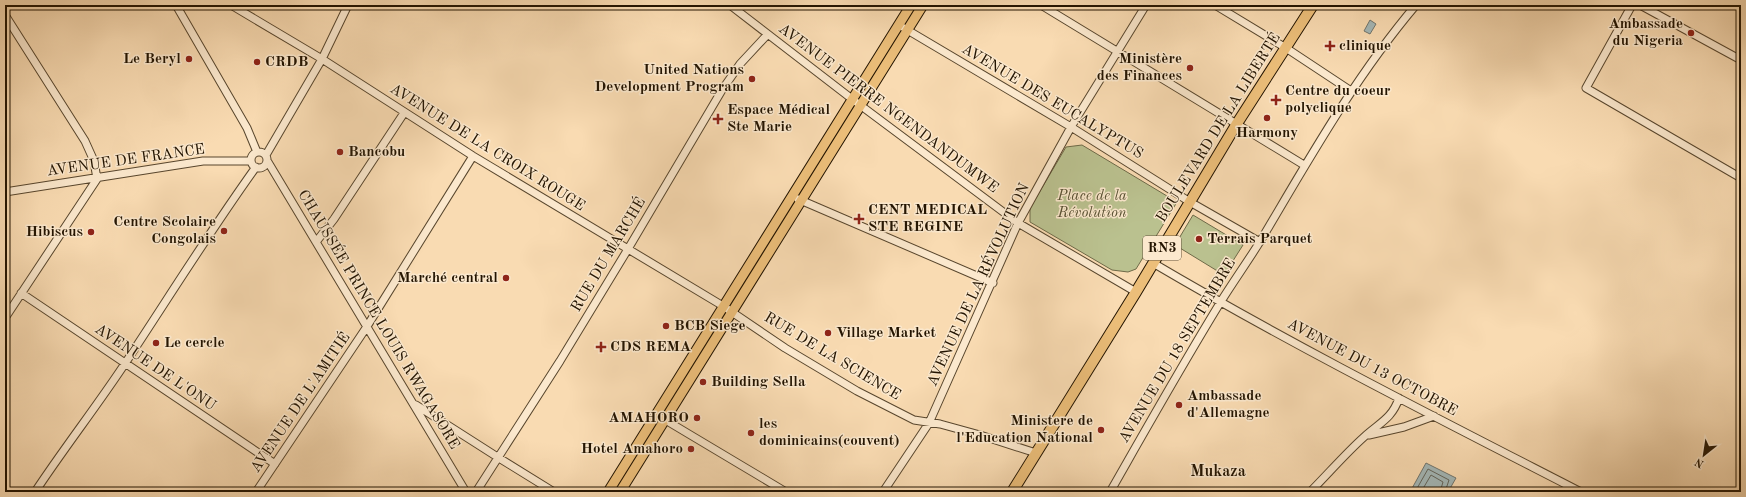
<svg xmlns="http://www.w3.org/2000/svg" width="1746" height="497" font-family="'Old Standard TT',serif">
	<style>
		.green { fill: #bac18f; stroke: #6e6a48 }
		.water { fill: #a4b8b8; stroke: #70766f }
		.lines { fill: none; stroke-linecap: round; stroke-linejoin: round }
		.shore { stroke: #64665c; stroke-width: 1 }
		.minor-casing { stroke: #58462d; stroke-width: 9 }
		.major-casing { stroke: #231401; stroke-width: 11 }
		.highway-casing { stroke: #231401; stroke-width: 12 }
		.minor { stroke: #fbe8cd; stroke-width: 7 }
		.major { stroke: #ecbe79; stroke-width: 9 }
		.highway { stroke: #ecbe79; stroke-width: 10 }
		.poi-dot { fill: #8f2418; stroke: #fbe8cd; stroke-width: 1.5 }
		.labels { text-anchor: middle; dominant-baseline: central; stroke-width: 3; stroke-linejoin: round; paint-order: stroke }
		.shield { fill: #fbe8cd; stroke: #64543e; stroke-width: 1 }
		.shield-label { font-size: 14px; font-weight: bold; fill: #231401 }
		.poi-label { font-size: 15px; font-weight: bold; fill: #231401; stroke: #fbe8cd; text-anchor: start }
		.street-label { font-size: 15px; fill: #231401; stroke: #fbe8cd }
		.park-label { font-size: 15px; font-style: italic; fill: #585133; stroke: #fbe8cd }
		.neighbourhood-label { font-size: 16px; font-weight: bold; fill: #231401; stroke: #fbe8cd }
	</style>
	<rect width="100%" height="100%" fill="#f9dbb2"/>
	<filter id="stains"><feTurbulence type="fractalNoise" baseFrequency=".005" numOctaves="4"/><feColorMatrix values="0 0 0 0 .2 0 0 0 0 .09 0 0 0 0 .02 0 0 0 .5 -.17"/></filter>
	<radialGradient id="worn" r=".72"><stop offset=".6" stop-color="#630" stop-opacity="0"/><stop offset="1" stop-color="#630" stop-opacity=".3"/></radialGradient>
	<path class="green" d="M1082 145 1177 202 1136 269 1128 272 1112 270 1030 222V208L1066 147Z
		M1193 215 1243 245 1224 275 1175 245Z"/>
	<path class="water" d="M1370 20 1376 24 1370 34 1364 31Z
		M1426 463 1456 478 1448 492H1410Z"/>
	<g class="lines">
		<path class="shore" d="M1415 492 1428 469 1449 480 1445 492
			M1421 492 1431 475 1443 482 1440 492"/>
		<defs>
			<path id="minor" d="M176 5 247 128 257 152
				M231 5 322 59 473 156 723 306 785 348 857 391 914 420 940 424 980 435 1036 453
				M730 5 852 99 1018 223 1136 292
				M1041 5 1304 165
				M1215 5 1286 48 1351 91
				M1632 5 1586 88 1741 178
				M1640 5 1741 60
				M5 15 85 141 94 161 97 179
				M904 28 1071 127 1190 202 1260 242
				M251 160a8 8 0 1 1 16 0a8 8 0 1 1-16 0Z
				M266 155 322 59 348 5
				M268 162 466 492
				M5 192 203 161H251
				M798 199 993 283
				M316 242 334 219 404 113
				M1153 263C1292 345 1437 418 1581 492
				M21 293 275 464
				M5 318 97 179
				M416 405 499 458 554 492
				M662 418 786 492
				M1369 435 1404 427 1434 416
				M35 492C64 448 97 406 126 362 169 297 210 231 256 167
				M256 492 366 328 473 156
				M476 492 560 361 628 249 722 90 740 64 767 35
				M883 492 929 423 1018 223 1071 127 1146 5
				M1110 492C1146 429 1182 365 1220 303 1233 282 1248 261 1261 240 1309 159 1355 77 1416 5
				M1310 492C1328 474 1345 454 1364 437 1379 423 1392 419 1399 398"/>
			<path id="major" d="M608 492 911 5
				M620 492 923 5"/>
			<path id="highway" d="M1012 492 1136 292 1236 125 1313 5"/>
		</defs>
		<use href="#minor" class="minor-casing"/>
		<use href="#major" class="major-casing"/>
		<use href="#highway" class="highway-casing"/>
		<use href="#minor" class="minor"/>
		<use href="#major" class="major"/>
		<use href="#highway" class="highway"/>
	</g>
	<g class="poi-dot">
		<circle cx="1691" cy="33" r="4"/>
		<path d="M1328 40h4v4h4v4h-4v4h-4v-4h-4v-4h4z"/>
		<circle cx="189" cy="59" r="4"/>
		<circle cx="257" cy="62" r="4"/>
		<circle cx="1190" cy="68" r="4"/>
		<circle cx="752" cy="79" r="4"/>
		<path d="M1274 94h4v4h4v4h-4v4h-4v-4h-4v-4h4z"/>
		<circle cx="1267" cy="118" r="4"/>
		<path d="M716 113h4v4h4v4h-4v4h-4v-4h-4v-4h4z"/>
		<circle cx="340" cy="152" r="4"/>
		<path d="M857 213h4v4h4v4h-4v4h-4v-4h-4v-4h4z"/>
		<circle cx="224" cy="231" r="4"/>
		<circle cx="91" cy="232" r="4"/>
		<circle cx="1199" cy="239" r="4"/>
		<circle cx="506" cy="278" r="4"/>
		<circle cx="666" cy="326" r="4"/>
		<circle cx="828" cy="333" r="4"/>
		<circle cx="156" cy="343" r="4"/>
		<path d="M599 341h4v4h4v4h-4v4h-4v-4h-4v-4h4z"/>
		<circle cx="703" cy="382" r="4"/>
		<circle cx="1179" cy="405" r="4"/>
		<circle cx="697" cy="418" r="4"/>
		<circle cx="1101" cy="430" r="4"/>
		<circle cx="751" cy="433" r="4"/>
		<circle cx="691" cy="449" r="4"/>
	</g>
	<g class="labels">
		<rect class="shield" x="1143" y="236" width="38" height="24" rx="3"/>
		<g class="shield-label">
			<text x="1162" y="248">RN3</text>
		</g>
		<g class="poi-label">
			<text x="1683" y="24" text-anchor="end">Ambassade<tspan x="1683" dy="17">du Nigeria</tspan></text>
			<text x="1339" y="46">clinique</text>
			<text x="181" y="59" text-anchor="end">Le Beryl</text>
			<text x="1182" y="59" text-anchor="end">Ministère<tspan x="1182" dy="17">des Finances</tspan></text>
			<text x="265" y="62">CRDB</text>
			<text x="744" y="70" text-anchor="end">United Nations<tspan x="744" dy="17">Development Program</tspan></text>
			<text x="1285" y="91">Centre du coeur<tspan x="1285" dy="17">polyclique</tspan></text>
			<text x="727" y="110">Espace Médical<tspan x="727" dy="17">Ste Marie</tspan></text>
			<text x="1267" y="133" text-anchor="middle">Harmony</text>
			<text x="348" y="152">Bancobu</text>
			<text x="868" y="210">CENT MEDICAL<tspan x="868" dy="17">STE REGINE</tspan></text>
			<text x="216" y="222" text-anchor="end">Centre Scolaire<tspan x="216" dy="17">Congolais</tspan></text>
			<text x="83" y="232" text-anchor="end">Hibiscus</text>
			<text x="1207" y="239">Terrais Parquet</text>
			<text x="498" y="278" text-anchor="end">Marché central</text>
			<text x="674" y="326">BCB Siege</text>
			<text x="836" y="333">Village Market</text>
			<text x="164" y="343">Le cercle</text>
			<text x="610" y="347">CDS REMA</text>
			<text x="711" y="382">Building Sella</text>
			<text x="1187" y="396">Ambassade<tspan x="1187" dy="17">d'Allemagne</tspan></text>
			<text x="689" y="418" text-anchor="end">AMAHORO</text>
			<text x="1093" y="421" text-anchor="end">Ministere de<tspan x="1093" dy="17">l'Education National</tspan></text>
			<text x="759" y="424">les<tspan x="759" dy="17">dominicains(couvent)</tspan></text>
			<text x="683" y="449" text-anchor="end">Hotel Amahoro</text>
		</g>
		<g class="street-label">
			<text transform="translate(1052 102) rotate(31)">AVENUE DES EUCALYPTUS</text>
			<text transform="translate(888 109) rotate(37)">AVENUE PIERRE NGENDANDUMWE</text>
			<text transform="translate(1219 128) rotate(-58)">BOULEVARD DE LA LIBERTÉ</text>
			<text transform="translate(487 148) rotate(32)">AVENUE DE LA CROIX ROUGE</text>
			<text transform="translate(126 161) rotate(-8)">AVENUE DE FRANCE</text>
			<text transform="translate(609 255) rotate(-59)">RUE DU MARCHÉ</text>
			<text transform="translate(979 285) rotate(-65)">AVENUE DE LA RÉVOLUTION</text>
			<text transform="translate(378 320) rotate(59)">CHAUSSÉE PRINCE LOUIS RWAGASORE</text>
			<text transform="translate(1178 351) rotate(-59)">AVENUE DU 18 SEPTEMBRE</text>
			<text transform="translate(832 357) rotate(31)">RUE DE LA SCIENCE</text>
			<text transform="translate(155 368) rotate(34)">AVENUE DE L'ONU</text>
			<text transform="translate(1372 368) rotate(28)">AVENUE DU 13 OCTOBRE</text>
			<text transform="translate(301 403) rotate(-56)">AVENUE DE L'AMITIÉ</text>
		</g>
		<g class="park-label">
			<text x="1092" y="196">Place de la<tspan x="1092" dy="17">Révolution</tspan></text>
		</g>
		<g class="neighbourhood-label">
			<text x="1218" y="472">Mukaza</text>
		</g>
	</g>
	<rect width="1746" height="497" fill="none" stroke="#f9dbb2" stroke-width="20"/>
	<rect x="6" y="6" width="1734" height="485" fill="none" stroke="#231401" stroke-width="2"/>
	<rect x="10" y="10" width="1726" height="477" fill="none" stroke="#231401"/>
	<g transform="translate(1704 455) rotate(210)" stroke="#fbe8cd" stroke-width="3" paint-order="stroke">
	<path d="M0-3L7 15L0 10L-7 15Z" fill="#231401"/>
	<text y="-6" font-size="11" font-weight="bold" text-anchor="middle" fill="#231401">N</text>
	</g>
	<rect width="100%" height="100%" filter="url(#stains)"/>
	<rect width="100%" height="100%" fill="url(#worn)"/>
</svg>
